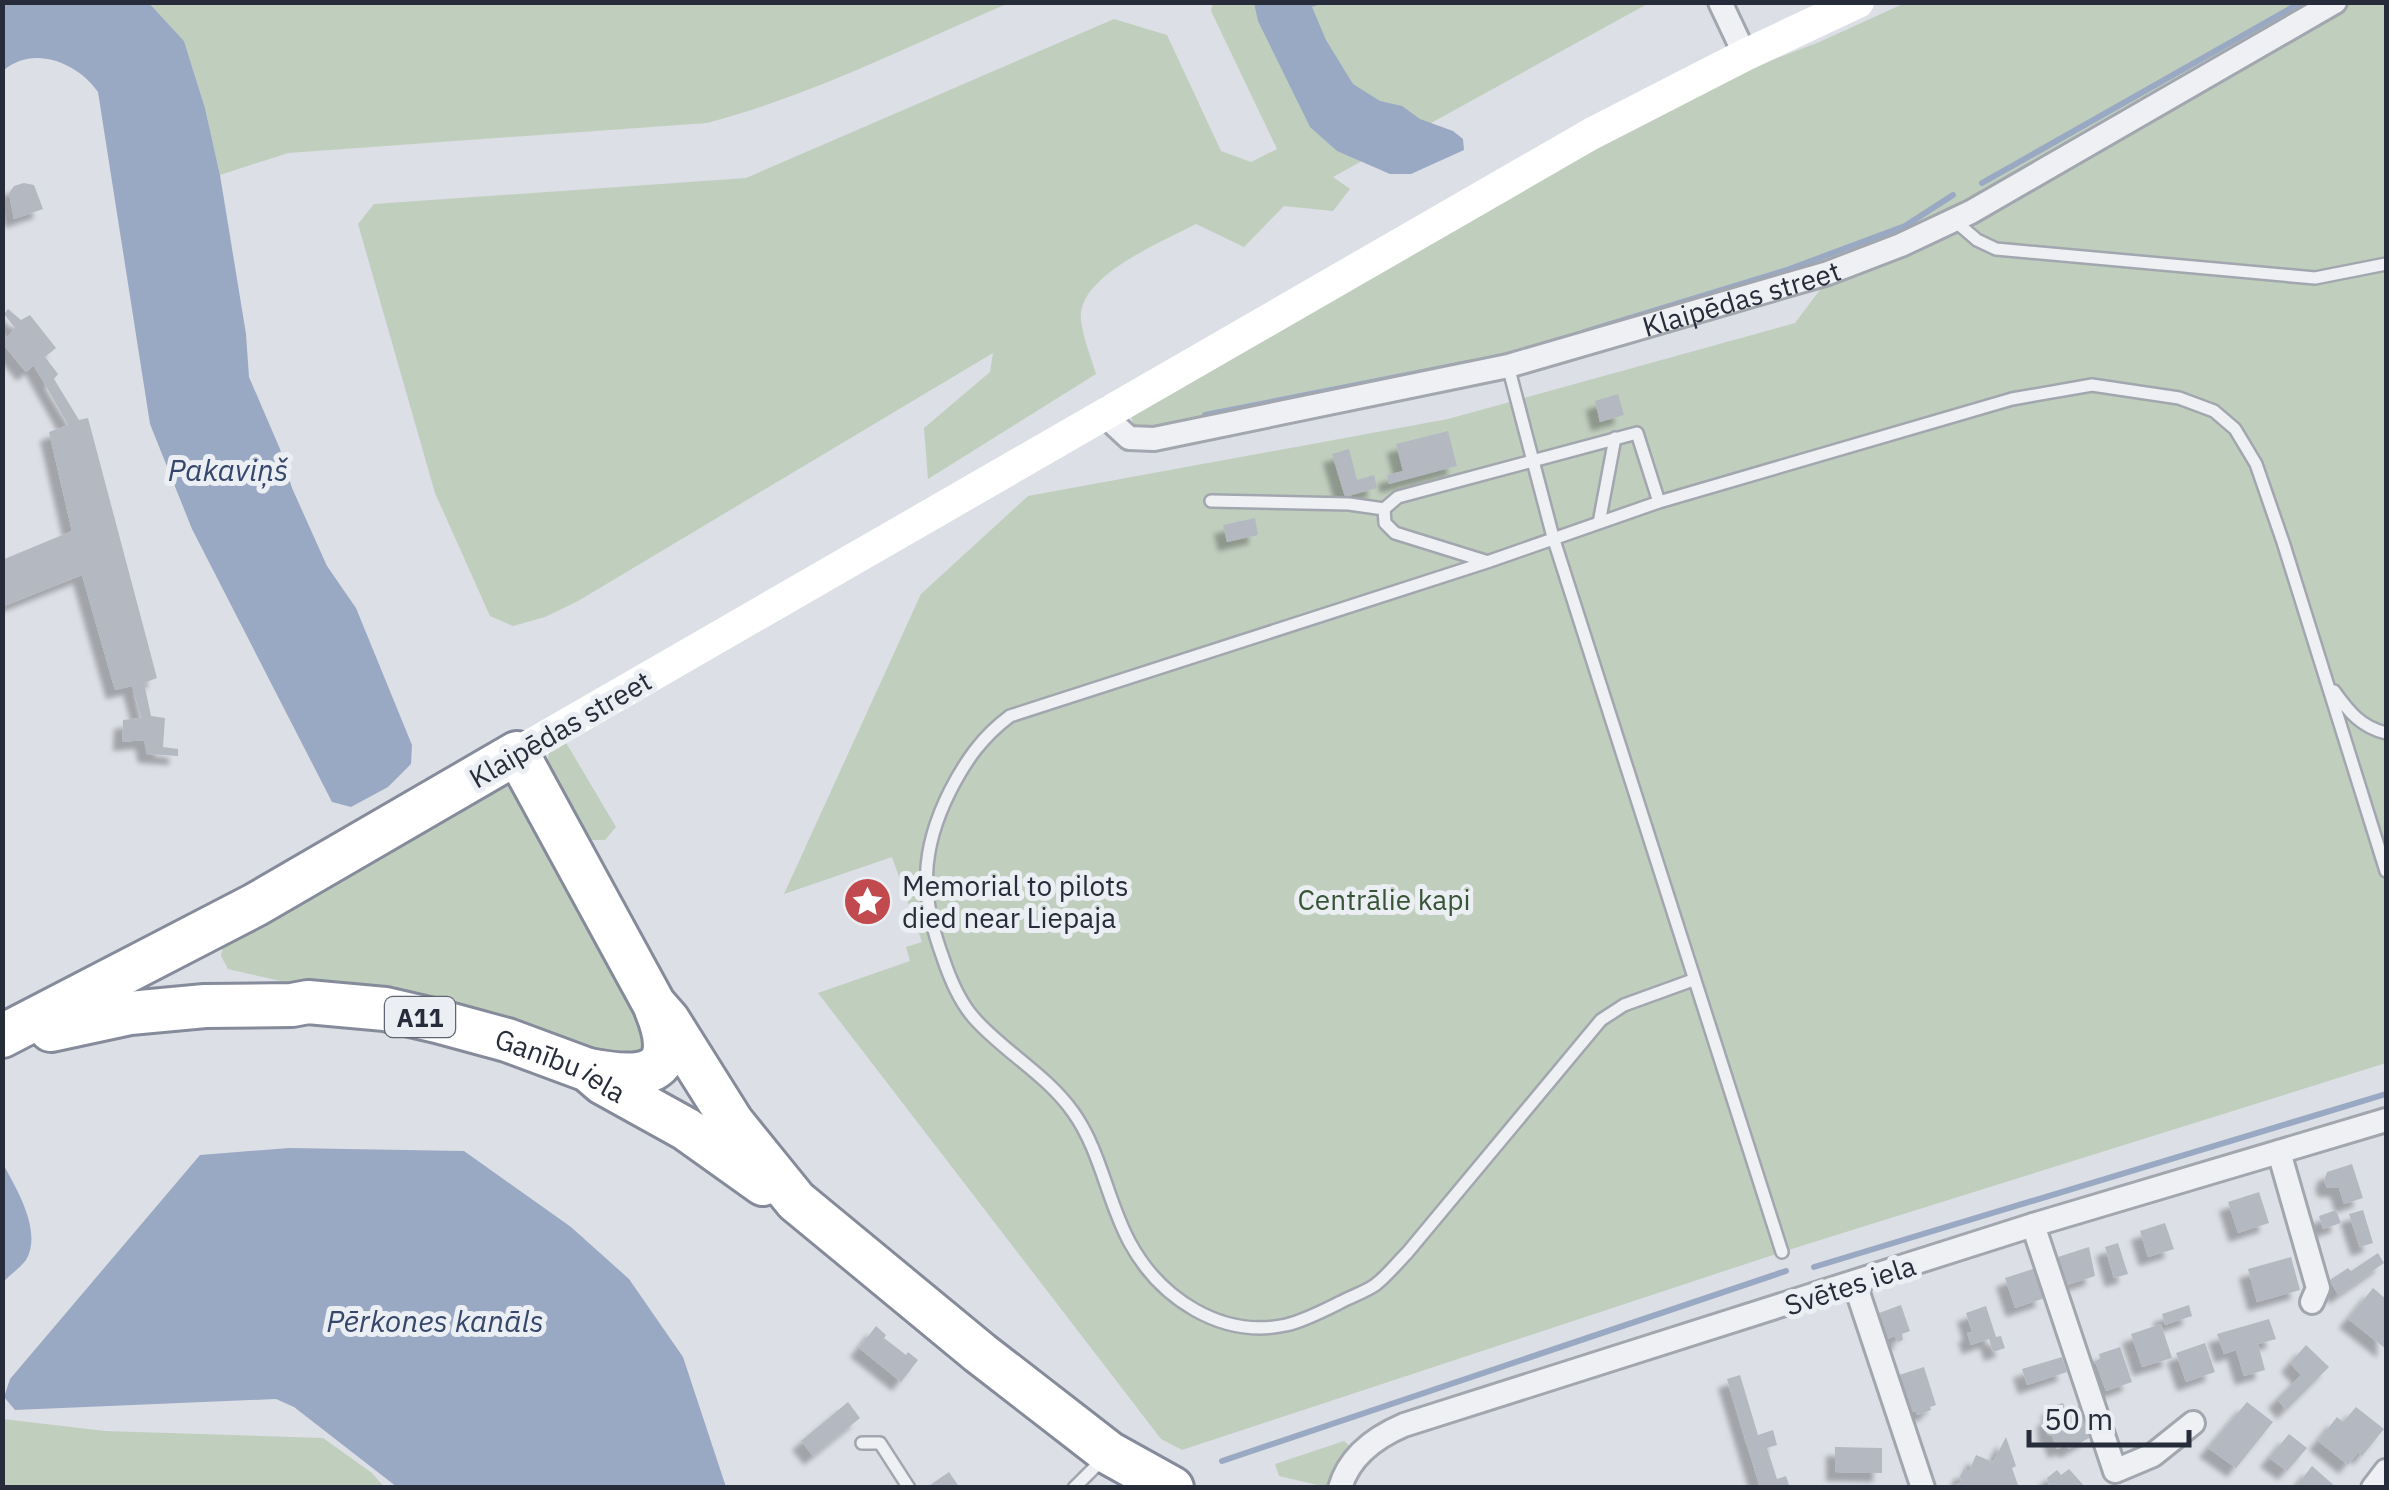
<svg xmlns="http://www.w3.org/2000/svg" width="2389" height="1490" font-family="'IBM Plex Sans',sans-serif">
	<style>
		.green { fill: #c0cebe }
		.water { fill: #9aa9c3 }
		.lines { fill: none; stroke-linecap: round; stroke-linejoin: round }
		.stream { stroke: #9aa9c3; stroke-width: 6 }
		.building { fill: #b4b8c1; filter: url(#shadow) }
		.lane-casing { stroke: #a2a6ae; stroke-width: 16 }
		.street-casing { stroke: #a2a6ae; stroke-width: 28 }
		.highway-casing { stroke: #858b9a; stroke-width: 48 }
		.lane { stroke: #eff0f4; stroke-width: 11 }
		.street { stroke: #eff0f4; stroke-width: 22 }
		.secondary { stroke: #fff; stroke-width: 32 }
		.highway { stroke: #fff; stroke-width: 42 }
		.labels { text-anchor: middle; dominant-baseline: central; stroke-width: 10; stroke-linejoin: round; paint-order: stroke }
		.shield { fill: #ebeef3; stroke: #626672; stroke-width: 2.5 }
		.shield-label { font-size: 25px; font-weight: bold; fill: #272c3a }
		.street-label { font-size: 28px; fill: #272c3a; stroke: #ebeef3 }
		.poi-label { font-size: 28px; fill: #272c3a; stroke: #ebeef3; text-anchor: start }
		.park-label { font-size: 28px; fill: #385436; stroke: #ebeef3 }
		.water-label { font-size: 30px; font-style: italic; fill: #35476a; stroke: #ebeef3 }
	</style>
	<defs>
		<filter id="shadow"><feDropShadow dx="-9" dy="9" stdDeviation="2.5" flood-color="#0004"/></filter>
	</defs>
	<rect width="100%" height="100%" fill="#dcdfe5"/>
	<path class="green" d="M149 3H1009C910 45 811 96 707 123L288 153 220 175 205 108 184 41Z
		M1213 3H1649L1333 177 1350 189 1333 211 1284 206 1244 247 1196 224C1164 241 1076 276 1081 320 1083 338 1091 357 1096 374L928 479 924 428 990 372 993 353 578 601 545 617 513 626 490 616 435 493 358 224 374 204 746 178 1114 19 1167 35 1221 151 1251 162 1277 149 1211 11Z
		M1905 3H2386V1063L1782 1252 1182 1450 1161 1439 818 993 910 961 906 947 922 942 892 857 784 894 921 594 1028 496 1448 419 1795 323 1844 258 1578 341 1198 422 1136 430 1130 414 1632 124 1746 70 1817 43Z
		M565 741 616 827 605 840H585L545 769 550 750Z
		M502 784 514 786 644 1012 647 1043 634 1062 228 969 221 956 225 938Z
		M3 1419 105 1431 323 1438 372 1473 384 1487H3Z
		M1344 1441 1353 1449 1326 1487 1279 1476 1275 1464Z"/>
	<path class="water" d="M3 2 149 3 184 41 205 108 220 175 246 334 249 377 280 449 292 488 327 566 356 608 412 745 411 764 388 787 351 807 332 802 192 529 150 424 98 92C78 63 33 44 3 71Z
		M1254 3H1323L1312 7 1326 40 1353 84 1380 101 1402 106 1420 119 1453 131 1463 139 1464 150 1411 174H1390L1337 151 1310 127 1258 21Z
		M289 1148 464 1151 571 1227 629 1279 683 1357 726 1487H397L294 1407 276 1399 15 1410 4 1397 10 1379 200 1155Z
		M2 1162C16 1188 43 1231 26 1260 20 1268 10 1275 3 1282Z"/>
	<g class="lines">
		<path class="stream" d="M1982 183 2302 2
			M1584 332 1787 270 1905 226 1953 195
			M1205 415 1473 362
			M1814 1267 2386 1094
			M1222 1461 1786 1271"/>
	</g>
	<path class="building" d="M24 183 34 185 43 209 14 219 9 193 14 186Z
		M8 309 21 320 30 315 56 348 45 357 58 374 54 379 79 420 88 418 157 678 144 683 151 716 165 718 163 747 178 749V756L147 754 144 740 122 742 123 720 141 718 132 686 115 690 82 575 2 607V560L72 531 49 432 68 425 34 365 26 372 2 343 15 328 4 314Z
		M1618 394 1624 415 1600 422 1595 401Z
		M1448 431 1457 466 1389 484 1387 475 1403 471 1396 444Z
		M1349 449 1357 480 1374 475 1377 488 1345 497 1332 454Z
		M1255 518 1258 535 1227 542 1223 525Z
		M2352 1164 2363 1198 2344 1204 2339 1188H2327L2324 1181 2327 1172Z
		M2259 1192 2269 1223 2238 1233 2228 1202Z
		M2336 1210 2341 1223 2323 1229 2319 1216Z
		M2363 1210 2373 1243 2360 1247 2349 1214Z
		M2165 1223 2174 1249 2148 1257 2140 1231Z
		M2118 1243 2128 1274 2114 1278 2105 1247Z
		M2089 1247 2095 1276 2064 1286 2058 1257Z
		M2378 1253 2384 1263 2338 1295 2330 1280 2348 1268 2351 1271Z
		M2291 1257 2300 1290 2257 1302 2248 1269Z
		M2036 1268 2045 1298 2015 1308 2005 1278Z
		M2373 1288 2386 1299V1349L2348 1319Z
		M1901 1305 1910 1331 1902 1334 1903 1340 1897 1342 1895 1336 1887 1339 1879 1313Z
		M2189 1305 2192 1316 2165 1325 2162 1314Z
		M1986 1306 1996 1337 2001 1336 2005 1348 1993 1352 1989 1339 1971 1345 1967 1333 1972 1332 1966 1313Z
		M2269 1319 2276 1339 2258 1344 2265 1370 2244 1376 2236 1350 2224 1354 2217 1334Z
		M2161 1324 2172 1358 2142 1367 2131 1334Z
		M876 1326 886 1335 884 1338 906 1355 908 1352 918 1360 901 1382 859 1348Z
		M2205 1343 2215 1372 2186 1382 2176 1353Z
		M2306 1345 2329 1367 2286 1410 2277 1399 2301 1375 2290 1363Z
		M2120 1347 2132 1382 2106 1391 2095 1361 2100 1359 2099 1354Z
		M2062 1357 2067 1372 2027 1385 2022 1369Z
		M1924 1367 1936 1405 1930 1407 1931 1410 1917 1415 1916 1411 1910 1413 1896 1376Z
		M1740 1375 1758 1435 1773 1430 1777 1445 1767 1448 1777 1479 1786 1476 1790 1488H1760L1727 1379Z
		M848 1402 860 1418 813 1456 801 1441Z
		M2247 1402 2273 1422 2236 1468 2208 1448Z
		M2063 1403 2066 1410 2079 1406 2089 1438 2069 1449 2065 1446 2057 1449 2052 1436 2047 1434 2046 1417 2052 1415 2050 1407Z
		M2356 1407 2384 1429 2362 1456 2358 1452 2348 1465 2318 1441 2337 1417 2343 1422Z
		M2289 1434 2307 1448 2287 1471 2269 1458Z
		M2006 1437 2016 1466 2012 1468 2019 1488H1948L1961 1482 1960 1476 1964 1469 1969 1471 1976 1455 1993 1462Z
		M1835 1447 1882 1448V1473L1835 1472Z
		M2312 1466 2337 1488H2295Z
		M2069 1469 2086 1488H2050L2047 1478 2057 1470 2061 1475Z
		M949 1472 960 1488H926Z"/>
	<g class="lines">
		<defs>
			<path id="lane" d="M1955 221 1977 240 1996 249 2315 278 2386 264
				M1508 366 1553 537 1782 1252
				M1211 501 1349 504 1384 509
				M1599 523 1615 438
				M1485 561 1395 533 1385 523 1384 509 1398 497 1637 433 1659 502
				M2334 691C2349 712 2361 727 2386 733
				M1693 980 1624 1005 1601 1020 1407 1253C1397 1263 1387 1276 1375 1285 1365 1292 1352 1296 1341 1302 1325 1310 1304 1321 1286 1325 1221 1339 1160 1298 1130 1243 1107 1201 1101 1151 1073 1112 1046 1074 1004 1052 974 1018 959 1001 950 979 943 958 920 896 920 851 950 791 966 760 982 737 1010 716L1487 562 1659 502 2012 399 2092 385 2179 398 2214 411 2235 429 2256 464 2283 542 2386 871
				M862 1443H880L909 1488
				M1074 1488 1102 1460"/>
			<g id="street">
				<path d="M1720 2 1745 55"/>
				<path id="s1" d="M1110 409 1115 425 1129 438 1154 439 1508 366 1828 273 1901 245 1971 212 2335 2"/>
				<path d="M2279 1152 2318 1288 2312 1302"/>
				<path d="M2033 1225 2115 1471 2153 1455 2193 1423"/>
				<path d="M1855 1284 1923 1488"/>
				<path d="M1340 1488C1349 1456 1376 1437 1404 1425L2033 1225 2386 1120"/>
				<path d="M2373 1488 2386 1471"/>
			</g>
			<g id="highway">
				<path id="s2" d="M51 1030 130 1013 205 1006 292 1005 308 1002 385 1009 437 1021 507 1040 588 1070 603 1083 686 1129 763 1184"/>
				<path d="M2 1036 255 905 517 753 654 1004 668 1020 732 1122 796 1201 980 1353 1109 1453 1172 1488"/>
				<path d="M588 1070C642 1080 684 1078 656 1009"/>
			</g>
		</defs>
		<use href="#lane" class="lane-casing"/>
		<use href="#street" class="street-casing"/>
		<use href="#highway" class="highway-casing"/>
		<use href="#lane" class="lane"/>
		<use href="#street" class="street"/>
		<path class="secondary" d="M517 753 1591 134 1745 55 1858 2"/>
		<use href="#highway" class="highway"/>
	</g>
	<defs>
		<symbol id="sight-disc" viewBox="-11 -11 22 22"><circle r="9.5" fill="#c14a4f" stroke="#ebeef3"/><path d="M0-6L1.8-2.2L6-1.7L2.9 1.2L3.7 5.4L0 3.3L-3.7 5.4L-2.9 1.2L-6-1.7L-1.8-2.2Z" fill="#fff"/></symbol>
	</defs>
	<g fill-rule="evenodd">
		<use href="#sight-disc" x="840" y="874" width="55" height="55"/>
	</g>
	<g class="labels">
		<rect class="shield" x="385" y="997" width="70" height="40" rx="8"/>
		<g class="shield-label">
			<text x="420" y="1017">A11</text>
		</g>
		<g class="street-label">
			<text stroke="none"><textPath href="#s1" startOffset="665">Klaipēdas street</textPath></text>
			<text transform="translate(560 729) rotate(-30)">Klaipēdas street</text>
			<text stroke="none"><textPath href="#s2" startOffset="522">Ganību iela</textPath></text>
			<text transform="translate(1850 1285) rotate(-18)">Svētes iela</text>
		</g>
		<g class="poi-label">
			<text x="902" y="885">Memorial to pilots<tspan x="902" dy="32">died near Liepaja</tspan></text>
		</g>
		<g class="park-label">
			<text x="1384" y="899">Centrālie kapi</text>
		</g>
		<g class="water-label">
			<text x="228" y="469">Pakaviņš</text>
			<text x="435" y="1320">Pērkones kanāls</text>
		</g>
	</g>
	<rect width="2389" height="1490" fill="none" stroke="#272c3a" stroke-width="10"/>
	<path d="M2029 1430v15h160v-15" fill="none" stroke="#272c3a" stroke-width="5"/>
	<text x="2044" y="1430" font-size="30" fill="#272c3a" stroke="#ebeef3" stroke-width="8" paint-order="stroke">50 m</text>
</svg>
